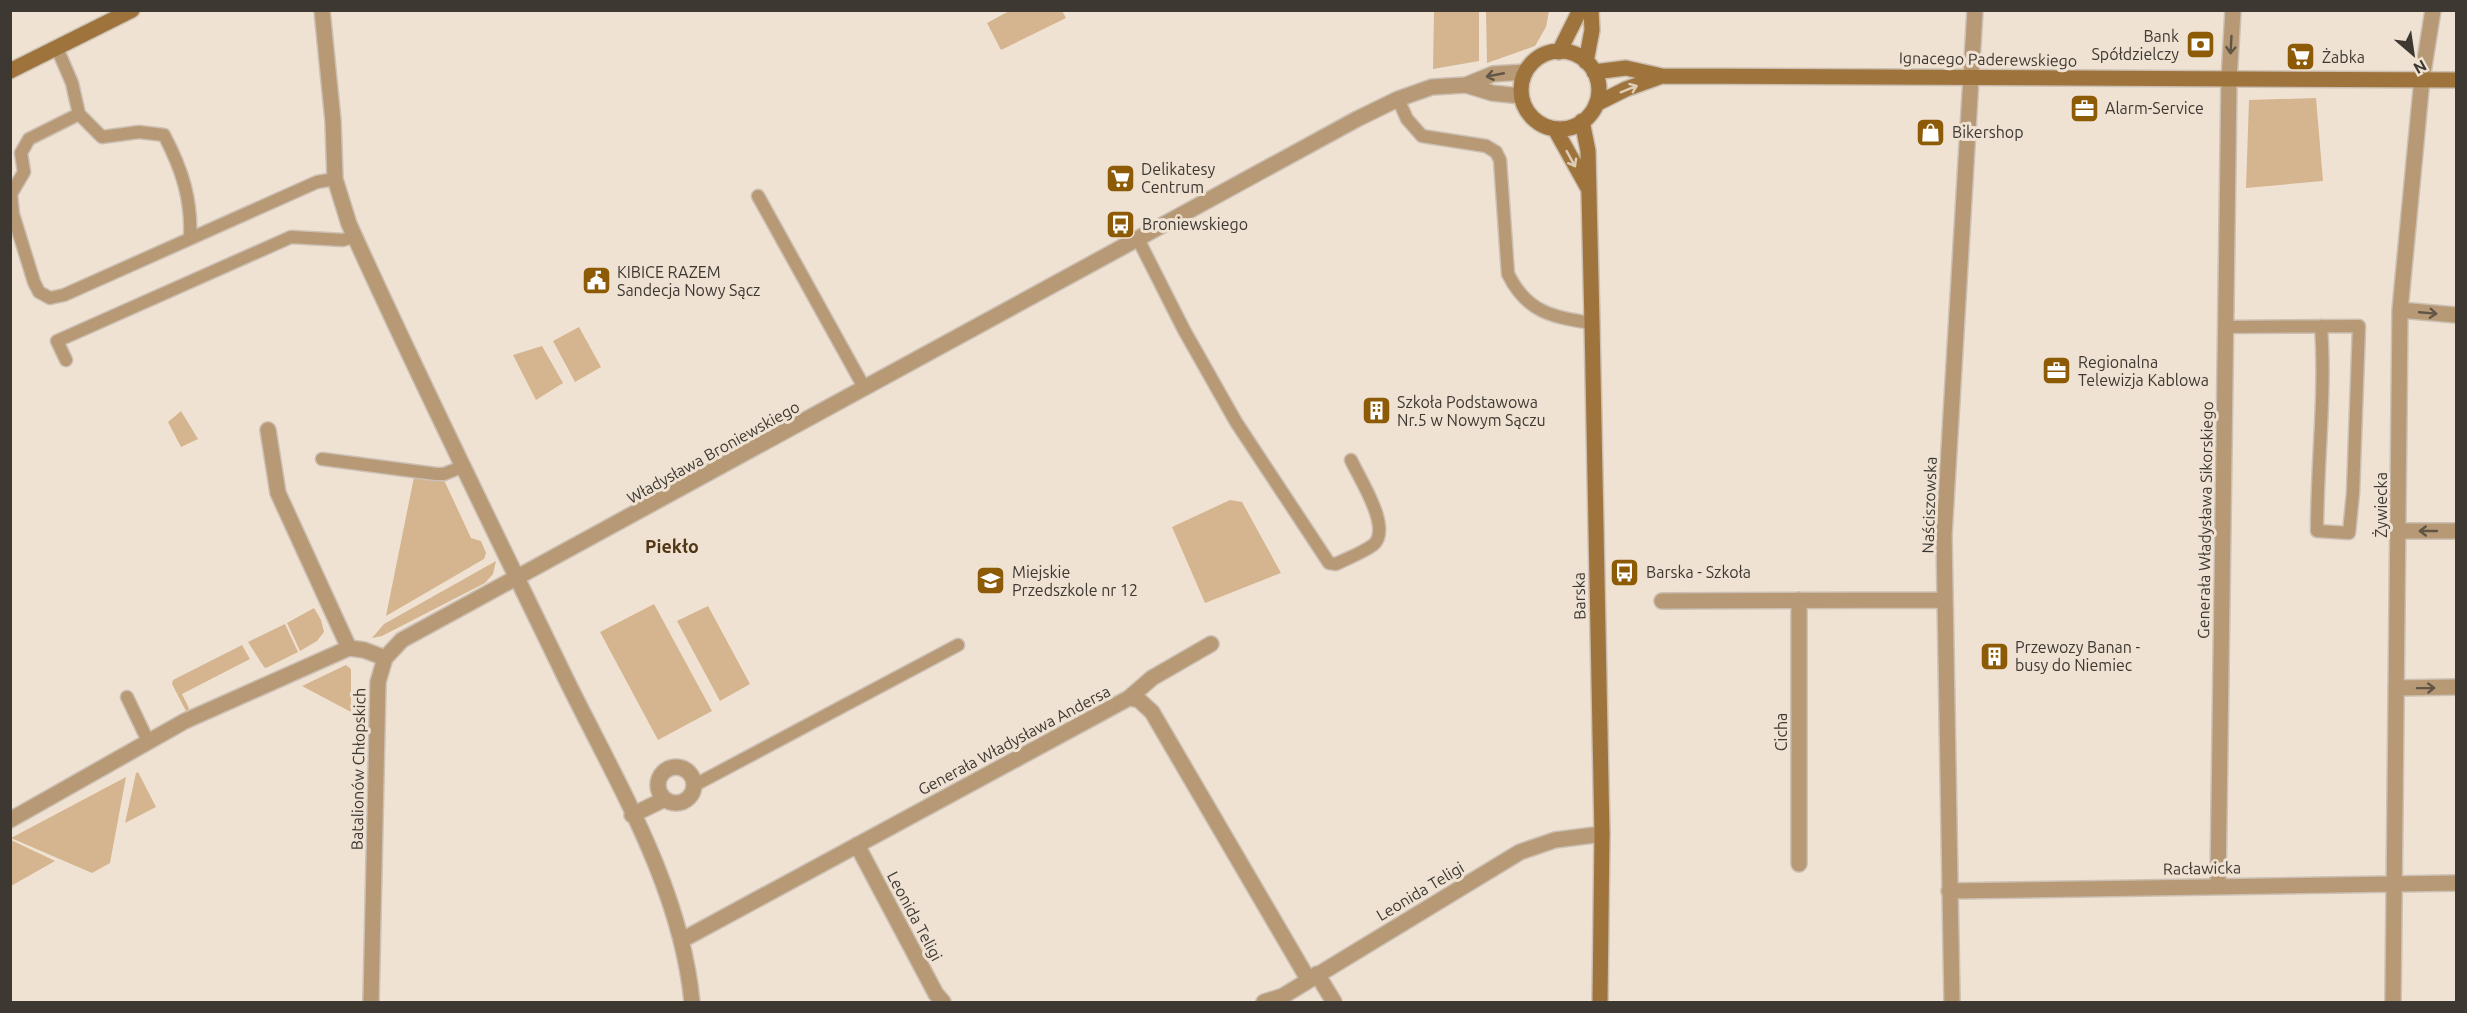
<svg xmlns="http://www.w3.org/2000/svg" width="2467" height="1013" font-family="Ubuntu,sans-serif">
	<style>
		.green { fill: #d5b590 }
		.lines { fill: none; stroke-linecap: round; stroke-linejoin: round }
		.lane-casing { stroke: #cbc0b3; stroke-width: 15 }
		.street-casing { stroke: #cbc0b3; stroke-width: 18 }
		.secondary-casing { stroke: #cbc0b3; stroke-width: 18 }
		.lane { stroke: #b79976; stroke-width: 12 }
		.street { stroke: #b79976; stroke-width: 15 }
		.secondary { stroke: #9f743c; stroke-width: 15 }
		.oneway { stroke: #625546 }
		.oneway2 { stroke: #dfccb5 }
		.labels { text-anchor: middle; dominant-baseline: central; stroke-width: 6; stroke-linejoin: round; paint-order: stroke }
		.poi-label { font-size: 16px; fill: #3d3832; stroke: #efe2d3; text-anchor: start }
		.street-label { font-size: 16px; fill: #3d3832; stroke: #efe2d3 }
		.neighbourhood-label { font-size: 18px; font-weight: bold; fill: #503615; stroke: #efe2d3 }
	</style>
	<rect width="100%" height="100%" fill="#efe2d3"/>
	<path class="green" d="M1011 10 1062 11 1066 18 1001 50 987 23Z
		M1434 11H1479V61L1433 69Z
		M1486 11V10L1549 11 1546 27 1535 46 1487 63Z
		M2316 98 2323 181 2246 188 2249 100Z
		M579 327 601 367 575 382 553 341Z
		M542 346 563 383 536 400 513 355Z
		M181 411 198 439 181 447 168 422Z
		M414 477 444 480 471 538 481 541 486 553 484 559 386 616Z
		M1230 500 1242 502 1281 573 1205 603 1172 527Z
		M496 561 493 574 485 583 382 636 372 638 384 624Z
		M654 604 712 711 658 740 600 632Z
		M708 606 750 684 720 701 677 621Z
		M314 608 321 620 324 632 317 641 300 651 287 623Z
		M285 624 298 652 266 668 264 667 248 642Z
		M242 645 250 659 182 694 189 708 187 713 172 684 173 680Z
		M346 665 351 669V712L302 686Z
		M138 772 156 807 125 823 136 773Z
		M126 777 110 863 92 873 11 838Z
		M11 840 55 861 11 886Z"/>
	<g class="lines">
		<defs>
			<path id="lane" d="M57 48 72 83 79 114 29 139 21 153 24 172 11 194 13 214 34 282 39 292 50 298 64 295 317 182 335 179
				M1398 99 1407 119 1422 136 1486 146 1496 152 1500 160 1508 274C1527 313 1553 317 1592 323
				M79 114 102 137 139 132 164 135C182 169 192 200 190 238
				M758 196 865 389
				M1138 239 1184 330 1236 422 1329 563 1336 564C1348 558 1362 553 1373 545 1393 529 1359 478 1351 460
				M2226 327 2359 326 2353 493 2349 533 2317 531C2317 463 2326 395 2321 326
				M66 360 57 341 291 237 343 240 355 236
				M322 459 436 474H444L464 466
				M127 697 148 741
				M693 786 958 645"/>
			<path id="street" d="M322 10 333 121 335 179 349 224C418 377 493 528 566 679 616 781 681 887 692 1002
				M1466 85 1492 93 1521 96
				M2400 310 2456 315
				M268 430 278 493 349 648
				M2399 531H2456
				M1662 601 1945 600
				M2396 688 2456 687
				M1129 698 1152 678 1211 644
				M658 785a18 18 0 1 1 36 0a18 18 0 1 1-36 0Z
				M632 815 665 799
				M10 820 185 721 349 648 364 650 385 658
				M857 845 936 994 943 1002
				M1799 864V600
				M2218 885 2229 80 2233 10
				M1949 891 2456 883
				M682 940 1129 698 1139 700 1152 712 1308 979
				M1317 974 1334 1002
				M371 1002 378 682 385 658 402 640 1357 119 1398 99 1432 87 1466 85 1493 74 1525 72
				M1264 1002 1283 996 1520 852 1555 840 1602 834
				M1952 1002 1944 535 1975 10
				M2393 1002 2400 310 2422 79 2433 10"/>
			<path id="secondary" d="M1521 90a39 39 0 1 1 78 0a39 39 0 1 1-78 0Z
				M1559 52 1580 10
				M1586 62 1592 30 1591 10
				M10 71 132 10
				M1594 72 1626 68 1662 76 2456 80
				M1596 104 1626 89 1662 76
				M1582 121 1588 151 1592 323 1602 834 1600 1002
				M1555 129 1588 188"/>
		</defs>
		<use href="#lane" class="lane-casing"/>
		<use href="#street" class="street-casing"/>
		<use href="#secondary" class="secondary-casing"/>
		<use href="#lane" class="lane"/>
		<use href="#street" class="street"/>
		<use href="#secondary" class="secondary"/>
	</g>
	<defs><path id="oneway-shaft" d="M-6 0H5M1.5-3L5.5 0L1.5 3" fill="none" stroke-width="1.6" stroke-linecap="round" stroke-linejoin="round" transform="scale(1.5)"/></defs>
	<g class="oneway">
		<use href="#oneway-shaft" transform="translate(2231 45) rotate(93)"/>
		<use href="#oneway-shaft" transform="translate(1495 75) rotate(169)"/>
		<use href="#oneway-shaft" transform="translate(2428 313) rotate(5)"/>
		<use href="#oneway-shaft" transform="translate(2428 531) rotate(180)"/>
		<use href="#oneway-shaft" transform="translate(2426 688) rotate(-1)"/>
	</g>
	<g class="oneway2">
		<use href="#oneway-shaft" transform="translate(1629 89) rotate(-22)"/>
		<use href="#oneway-shaft" transform="translate(1571 159) rotate(61)"/>
	</g>
	<defs>
		<symbol id="bank-square" viewBox="-11 -11 22 22"><rect x="-9" y="-9" width="18" height="18" rx="4" fill="#8d5a06" stroke="#efe2d3"/><path d="M-6-4H6V4H-6ZM0-2.3a2.3 2.3 0 1 0 0 4.6a2.3 2.3 0 1 0 0-4.6Z" fill="#fff"/></symbol>
		<symbol id="supermarket-square" viewBox="-11 -11 22 22"><rect x="-9" y="-9" width="18" height="18" rx="4" fill="#8d5a06" stroke="#efe2d3"/><path d="M-6-5.5h2.5l.6 2H6L4.5 2H-2.5L-4.4-4H-6ZM-1.5 3.2a1.3 1.3 0 1 0 .1 0ZM3 3.2a1.3 1.3 0 1 0 .1 0Z" fill="#fff"/></symbol>
		<symbol id="office-square" viewBox="-11 -11 22 22"><rect x="-9" y="-9" width="18" height="18" rx="4" fill="#8d5a06" stroke="#efe2d3"/><path d="M-6-3h4V-5.5h4V-3h4V5H-6ZM-1-4.5V-3h2v-1.5ZM-6 0V1H6V0Z" fill="#fff"/></symbol>
		<symbol id="shop-square" viewBox="-11 -11 22 22"><rect x="-9" y="-9" width="18" height="18" rx="4" fill="#8d5a06" stroke="#efe2d3"/><path d="M-5-2.5h2.3a2.7 3.5 0 0 1 5.4 0H5L5.5 6h-11ZM-1.5-2.5h3a1.5 2.3 0 0 0-3 0Z" fill="#fff"/></symbol>
		<symbol id="bus-square" viewBox="-11 -11 22 22"><rect x="-9" y="-9" width="18" height="18" rx="4" fill="#8d5a06" stroke="#efe2d3"/><path d="M-5-6H5V4H4V6H2V4H-2V6H-4V4H-5ZM-3.5-4V0h7V-4ZM-3.5 1.2v1.5H-2V1.2ZM2 1.2v1.5H3.5V1.2Z" fill="#fff"/></symbol>
		<symbol id="civic-square" viewBox="-11 -11 22 22"><rect x="-9" y="-9" width="18" height="18" rx="4" fill="#8d5a06" stroke="#efe2d3"/><path d="M-.6-6.5H3V-4.5H.6V-3L4-1V1h2V6H-6V1h2V-1L-.6-3ZM-1.2 2.5V6h2.4V2.5Z" fill="#fff"/></symbol>
		<symbol id="building-square" viewBox="-11 -11 22 22"><rect x="-9" y="-9" width="18" height="18" rx="4" fill="#8d5a06" stroke="#efe2d3"/><path d="M-4-6H4V6H1V3H-1V6H-4ZM-2.5-4.3h1.7v1.8h-1.7ZM.8-4.3h1.7v1.8H.8ZM-2.5-1h1.7V.8h-1.7ZM.8-1h1.7V.8H.8Z" fill="#fff"/></symbol>
		<symbol id="school-square" viewBox="-11 -11 22 22"><rect x="-9" y="-9" width="18" height="18" rx="4" fill="#8d5a06" stroke="#efe2d3"/><path d="M0-5L7-2L0 1L-7-2ZM-4 1L0 2.5L4 1V4Q0 6-4 4Z" fill="#fff"/></symbol>
	</defs>
	<g fill-rule="evenodd">
		<use href="#bank-square" x="2184" y="28" width="33" height="33"/>
		<use href="#supermarket-square" x="2284" y="40" width="33" height="33"/>
		<use href="#office-square" x="2068" y="92" width="33" height="33"/>
		<use href="#shop-square" x="1914" y="116" width="33" height="33"/>
		<use href="#supermarket-square" x="1104" y="162" width="33" height="33"/>
		<use href="#bus-square" x="1104" y="208" width="33" height="33"/>
		<use href="#civic-square" x="580" y="264" width="33" height="33"/>
		<use href="#office-square" x="2040" y="354" width="33" height="33"/>
		<use href="#building-square" x="1360" y="394" width="33" height="33"/>
		<use href="#bus-square" x="1608" y="556" width="33" height="33"/>
		<use href="#school-square" x="974" y="564" width="33" height="33"/>
		<use href="#building-square" x="1978" y="640" width="33" height="33"/>
	</g>
	<g class="labels">
		<g class="poi-label">
			<text x="2179" y="36" text-anchor="end">Bank<tspan x="2179" dy="18">Spółdzielczy</tspan></text>
			<text x="2322" y="57">Żabka</text>
			<text x="2105" y="108">Alarm-Service</text>
			<text x="1952" y="132">Bikershop</text>
			<text x="1141" y="169">Delikatesy<tspan x="1141" dy="18">Centrum</tspan></text>
			<text x="1142" y="224">Broniewskiego</text>
			<text x="617" y="272">KIBICE RAZEM<tspan x="617" dy="18">Sandecja Nowy Sącz</tspan></text>
			<text x="2078" y="362">Regionalna<tspan x="2078" dy="18">Telewizja Kablowa</tspan></text>
			<text x="1397" y="402">Szkoła Podstawowa<tspan x="1397" dy="18">Nr.5 w Nowym Sączu</tspan></text>
			<text x="1012" y="572">Miejskie<tspan x="1012" dy="18">Przedszkole nr 12</tspan></text>
			<text x="1646" y="572">Barska - Szkoła</text>
			<text x="2015" y="647">Przewozy Banan -<tspan x="2015" dy="18">busy do Niemiec</tspan></text>
		</g>
		<g class="street-label">
			<text transform="translate(1988 59) rotate(1)">Ignacego Paderewskiego</text>
			<text transform="translate(713 452) rotate(-29)">Władysława Broniewskiego</text>
			<text transform="translate(1929 505) rotate(-88)">Naściszowska</text>
			<text transform="translate(2381 505) rotate(-90)">Żywiecka</text>
			<text transform="translate(2205 520) rotate(-89)">Generała Władysława Sikorskiego</text>
			<text transform="translate(1579 596) rotate(-91)">Barska</text>
			<text transform="translate(1781 732) rotate(-90)">Cicha</text>
			<text transform="translate(1014 740) rotate(-28)">Generała Władysława Andersa</text>
			<text transform="translate(358 769) rotate(-89)">Batalionów Chłopskich</text>
			<text transform="translate(2202 868) rotate(-1)">Racławicka</text>
			<text transform="translate(1420 891) rotate(-31)">Leonida Teligi</text>
			<text transform="translate(915 916) rotate(62)">Leonida Teligi</text>
		</g>
		<g class="neighbourhood-label">
			<text x="672" y="546">Piekło</text>
		</g>
	</g>
	<rect width="2467" height="1013" fill="none" stroke="#3d3832" stroke-width="24"/>
	<g transform="translate(2413 54) rotate(151)" stroke="#efe2d3" stroke-width="4.5" paint-order="stroke">
	<path d="M0-4.5L10 22L0 15L-10 22Z" fill="#3d3832"/>
	<text y="-9" font-size="16" font-weight="bold" text-anchor="middle" fill="#3d3832">N</text>
	</g>
</svg>
